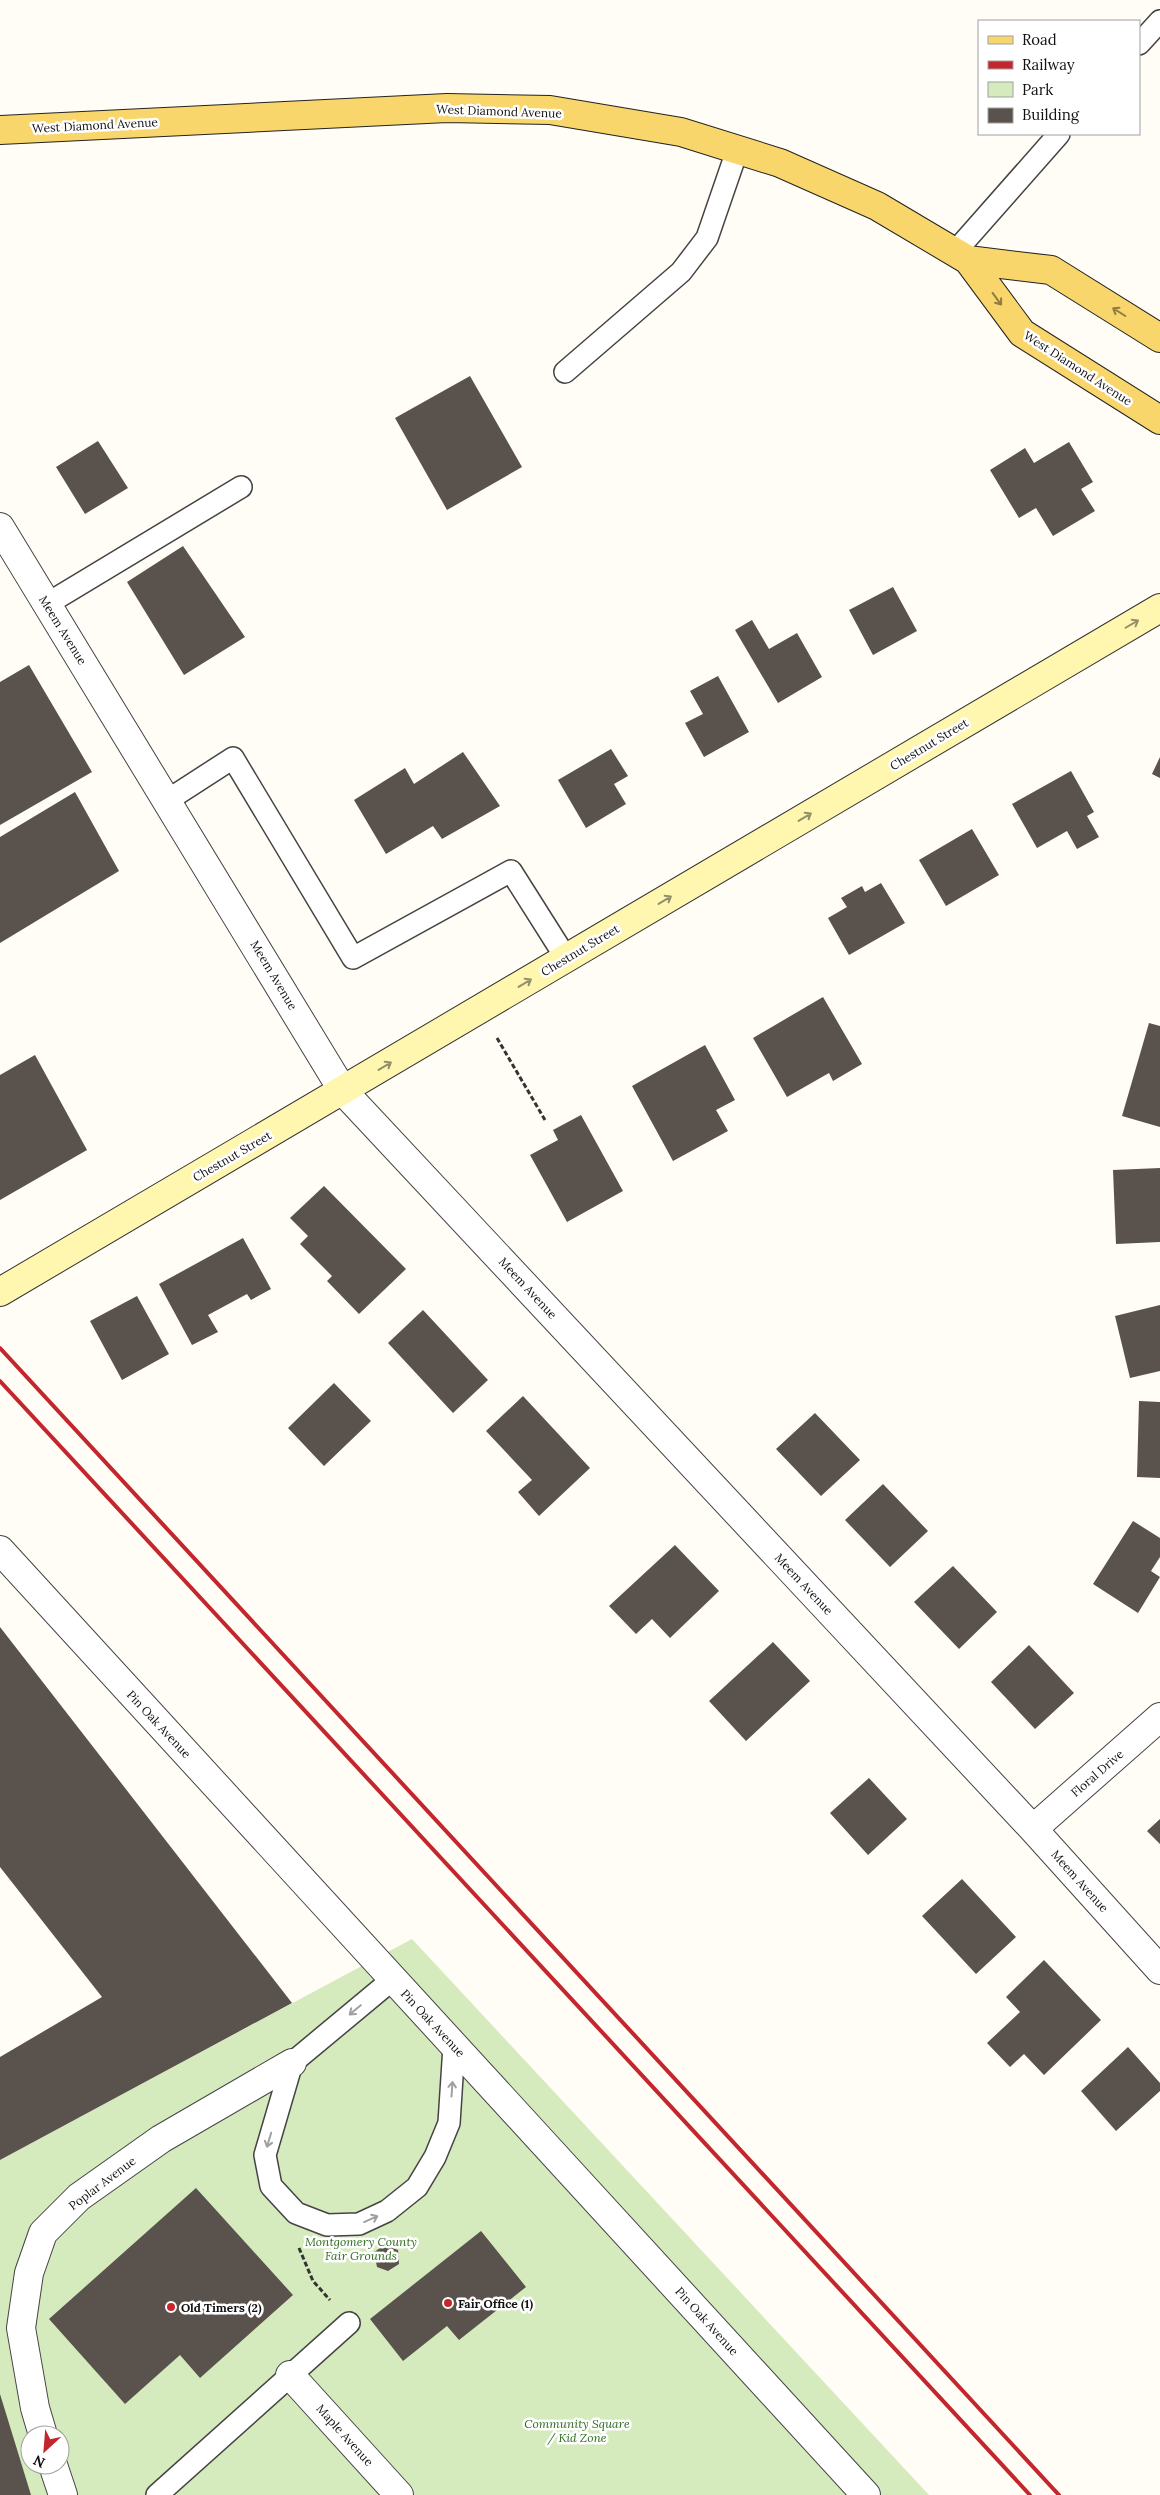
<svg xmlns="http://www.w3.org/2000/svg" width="1160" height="2495" font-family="Lora,serif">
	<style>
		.green { fill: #d5ebbd; fill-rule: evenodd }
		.building { fill: #5a524d }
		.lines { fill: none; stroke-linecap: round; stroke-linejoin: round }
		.lane-casing { stroke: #444; stroke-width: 24 }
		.street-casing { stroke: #444; stroke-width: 30 }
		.secondary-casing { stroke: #333; stroke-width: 30 }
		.primary-casing { stroke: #222; stroke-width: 30 }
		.path { stroke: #333; stroke-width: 3; stroke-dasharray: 5 2.5; stroke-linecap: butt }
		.lane { stroke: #fff; stroke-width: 21 }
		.street { stroke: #fff; stroke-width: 28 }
		.secondary { stroke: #fff6b0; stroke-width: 28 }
		.primary { stroke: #f9d66b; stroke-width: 28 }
		.rail { stroke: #c4262e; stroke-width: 4 }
		.oneway { stroke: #917d42 }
		.oneway2 { stroke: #948f68 }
		.oneway3 { stroke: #a0a0a0 }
		.poi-dot { fill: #c4262e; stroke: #fff; stroke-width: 2 }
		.labels { text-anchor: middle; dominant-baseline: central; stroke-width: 5; stroke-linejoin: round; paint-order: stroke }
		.street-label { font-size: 12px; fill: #111; stroke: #fff }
		.park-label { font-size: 12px; font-style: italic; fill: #2f6b1f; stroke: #fff }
		.poi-label { font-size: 12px; font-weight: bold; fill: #111; stroke: #fff; text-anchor: start }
	</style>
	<rect width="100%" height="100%" fill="#fffdf5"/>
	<path class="green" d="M412 1939 929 2495H0V2160ZM30 2435H60V2465H30Z"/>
	<path class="building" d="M470 376 522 467 447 510 395 418Z
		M98 441 128 488 85 514 56 467Z
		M1069 442 1093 482 1081 489 1095 511 1053 536 1036 508 1019 518 990 470 1025 448 1034 463Z
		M183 546 245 637 184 675 127 582Z
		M893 587 917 631 873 655 849 610Z
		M752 620 769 649 797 633 822 677 778 703 735 630Z
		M29 665 92 772 0 825V682Z
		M718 676 749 732 704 757 685 723 703 714 690 691Z
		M611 749 628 776 614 784 626 804 586 828 558 780Z
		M463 752 500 806 442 839 433 826 386 854 354 800 405 768 414 784Z
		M1160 757V778L1152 774Z
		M1071 771 1094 812 1087 816 1099 837 1077 849 1067 831 1037 848 1012 804Z
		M75 792 119 871 0 943V837Z
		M972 829 999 875 946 906 919 860Z
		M881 883 905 923 849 955 828 918 847 907 841 898 862 886 865 892Z
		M823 997 862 1064 833 1081 829 1073 787 1097 753 1038Z
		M1149 1023 1160 1026V1127L1122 1116Z
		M705 1045 735 1100 716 1110 728 1131 673 1161 632 1086Z
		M35 1055 87 1150 0 1200V1075Z
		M581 1115 623 1191 567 1222 530 1155 558 1140 553 1130Z
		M1160 1168V1242L1116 1244 1113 1170Z
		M324 1186 406 1269 359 1314 327 1281 332 1276 300 1244 308 1236 290 1218Z
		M243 1238 271 1289 251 1300 247 1294 208 1315 218 1332 192 1345 159 1284Z
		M137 1296 169 1354 122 1380 90 1321Z
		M1160 1305V1371L1130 1378 1115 1316Z
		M423 1310 488 1380 453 1413 388 1343Z
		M334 1383 371 1421 324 1466 288 1428Z
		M523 1396 590 1468 539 1516 518 1492 532 1480 486 1431Z
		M1139 1401 1160 1402V1478L1137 1477Z
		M815 1413 860 1460 821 1496 776 1449Z
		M883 1484 928 1531 890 1567 845 1520Z
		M1133 1521 1160 1538V1557L1151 1571 1160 1577 1138 1613 1093 1584Z
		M675 1545 719 1591 670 1638 652 1619 636 1634 609 1606Z
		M953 1566 997 1612 959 1649 914 1602Z
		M0 1627 292 2003 0 2160V2057L102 1997 0 1867Z
		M773 1642 810 1681 746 1741 709 1701Z
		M1029 1645 1074 1693 1035 1729 991 1682Z
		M869 1778 907 1819 868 1855 830 1813Z
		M1160 1819V1844L1147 1831Z
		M962 1879 1016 1937 976 1974 922 1916Z
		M1044 1960 1101 2020 1044 2075 1024 2054 1010 2067 987 2043 1020 2012 1006 1997Z
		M1128 2047 1160 2083V2091L1116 2131 1081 2091Z
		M196 2188 293 2295 200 2378 180 2355 125 2404 49 2319Z
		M481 2231 526 2287 459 2340 447 2326 403 2361 370 2319Z
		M385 2245 398 2250 399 2264 388 2271 377 2267 374 2252Z
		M0 2394 31 2495H0Z"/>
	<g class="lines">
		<defs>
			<path id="lane" d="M1139 44 1160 21
				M955 252 1059 134
				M565 372 681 272 707 238 738 148
				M47 604 241 487
				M168 800 233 758 353 958 511 871 566 958
				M393 1979 292 2063 265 2155 271 2186 296 2213 327 2225 359 2224 387 2211 417 2187 435 2157 449 2123 454 2046
				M157 2495 349 2323"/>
			<path id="street" d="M0 527 343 1091 1033 1829 1160 1970
				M0 1550 866 2495
				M1033 1829 1160 1717
				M290 2375 399 2495
				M43 2435 35 2408 21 2328 29 2273 43 2233 79 2197 161 2139 292 2063
				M53 2465 63 2495"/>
			<path id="secondary" d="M0 1292 1160 608"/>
			<path id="primary" d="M0 130 447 108 550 110 681 132 780 163 877 206 968 260 1022 333 1160 420
				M968 260 1051 270 1160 338"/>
		</defs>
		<use href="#lane" class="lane-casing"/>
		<use href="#street" class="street-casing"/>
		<use href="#secondary" class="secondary-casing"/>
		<use href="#primary" class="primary-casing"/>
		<path class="path" d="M497 1038 545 1120
			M299 2248 313 2281 330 2300"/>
		<use href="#lane" class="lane"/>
		<use href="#street" class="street"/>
		<use href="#secondary" class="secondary"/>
		<use href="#primary" class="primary"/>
		<path class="rail" d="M0 1348 1059 2495
			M0 1381 1030 2495"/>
	</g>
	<defs><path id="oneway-shaft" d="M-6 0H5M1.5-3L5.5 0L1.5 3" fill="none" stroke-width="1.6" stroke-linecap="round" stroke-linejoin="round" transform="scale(1.25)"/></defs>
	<g class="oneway">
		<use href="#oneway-shaft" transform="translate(997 299) rotate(54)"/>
		<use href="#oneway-shaft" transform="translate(1119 312) rotate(-148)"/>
	</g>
	<g class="oneway2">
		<use href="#oneway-shaft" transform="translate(1132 624) rotate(-30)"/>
		<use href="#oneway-shaft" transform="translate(805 817) rotate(-31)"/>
		<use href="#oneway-shaft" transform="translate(665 900) rotate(-31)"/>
		<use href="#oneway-shaft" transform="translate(525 983) rotate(-31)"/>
		<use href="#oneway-shaft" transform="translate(385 1066) rotate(-31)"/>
	</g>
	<g class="oneway3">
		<use href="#oneway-shaft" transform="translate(355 2010) rotate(140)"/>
		<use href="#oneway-shaft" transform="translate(452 2089) rotate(-86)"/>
		<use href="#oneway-shaft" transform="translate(269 2140) rotate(107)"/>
		<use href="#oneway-shaft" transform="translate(371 2219) rotate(-24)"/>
	</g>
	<g class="poi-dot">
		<circle cx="448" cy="2303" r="5"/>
		<circle cx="171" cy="2307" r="5"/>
	</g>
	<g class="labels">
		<g class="street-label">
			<text transform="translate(499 111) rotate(2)">West Diamond Avenue</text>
			<text transform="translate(95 125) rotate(-3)">West Diamond Avenue</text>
			<text transform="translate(1078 368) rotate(33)">West Diamond Avenue</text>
			<text transform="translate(63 630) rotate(58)">Meem Avenue</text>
			<text transform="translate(929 744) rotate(-31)">Chestnut Street</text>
			<text transform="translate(580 950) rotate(-31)">Chestnut Street</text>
			<text transform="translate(274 975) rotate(59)">Meem Avenue</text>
			<text transform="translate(232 1156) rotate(-30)">Chestnut Street</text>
			<text transform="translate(528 1288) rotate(47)">Meem Avenue</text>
			<text transform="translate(804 1584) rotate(47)">Meem Avenue</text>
			<text transform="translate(159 1724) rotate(47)">Pin Oak Avenue</text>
			<text transform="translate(1097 1773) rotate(-41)">Floral Drive</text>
			<text transform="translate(1080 1881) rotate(48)">Meem Avenue</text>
			<text transform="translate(433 2023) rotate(47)">Pin Oak Avenue</text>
			<text transform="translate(102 2183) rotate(-37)">Poplar Avenue</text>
			<text transform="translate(707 2321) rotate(48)">Pin Oak Avenue</text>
			<text transform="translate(345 2435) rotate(48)">Maple Avenue</text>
		</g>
		<g class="park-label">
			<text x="361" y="2241">Montgomery County<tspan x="361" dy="14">Fair Grounds</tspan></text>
			<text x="577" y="2423">Community Square<tspan x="577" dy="14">/ Kid Zone</tspan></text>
		</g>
		<g class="poi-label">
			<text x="458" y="2303">Fair Office (1)</text>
			<text x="181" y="2307">Old Timers (2)</text>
		</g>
	</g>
	<rect x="978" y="20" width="162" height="115" fill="#ffffff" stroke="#a0a0a0"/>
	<rect x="988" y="36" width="25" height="8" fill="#f9d66b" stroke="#a0a0a0"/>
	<text x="1022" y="45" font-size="15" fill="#111111">Road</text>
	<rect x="988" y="61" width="25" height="8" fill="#c4262e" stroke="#a0a0a0"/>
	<text x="1022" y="70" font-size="15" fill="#111111">Railway</text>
	<rect x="988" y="82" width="25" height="15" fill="#d5ebbd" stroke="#a0a0a0"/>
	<text x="1022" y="95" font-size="15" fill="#111111">Park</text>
	<rect x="988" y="108" width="25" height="15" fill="#5a524d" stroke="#a0a0a0"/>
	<text x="1022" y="120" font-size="15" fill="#111111">Building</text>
	<g transform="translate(45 2450) rotate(206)"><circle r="24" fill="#ffffff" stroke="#a0a0a0"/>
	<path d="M0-4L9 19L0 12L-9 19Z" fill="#c4262e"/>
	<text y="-8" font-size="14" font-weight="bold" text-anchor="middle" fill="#111111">N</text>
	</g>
</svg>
